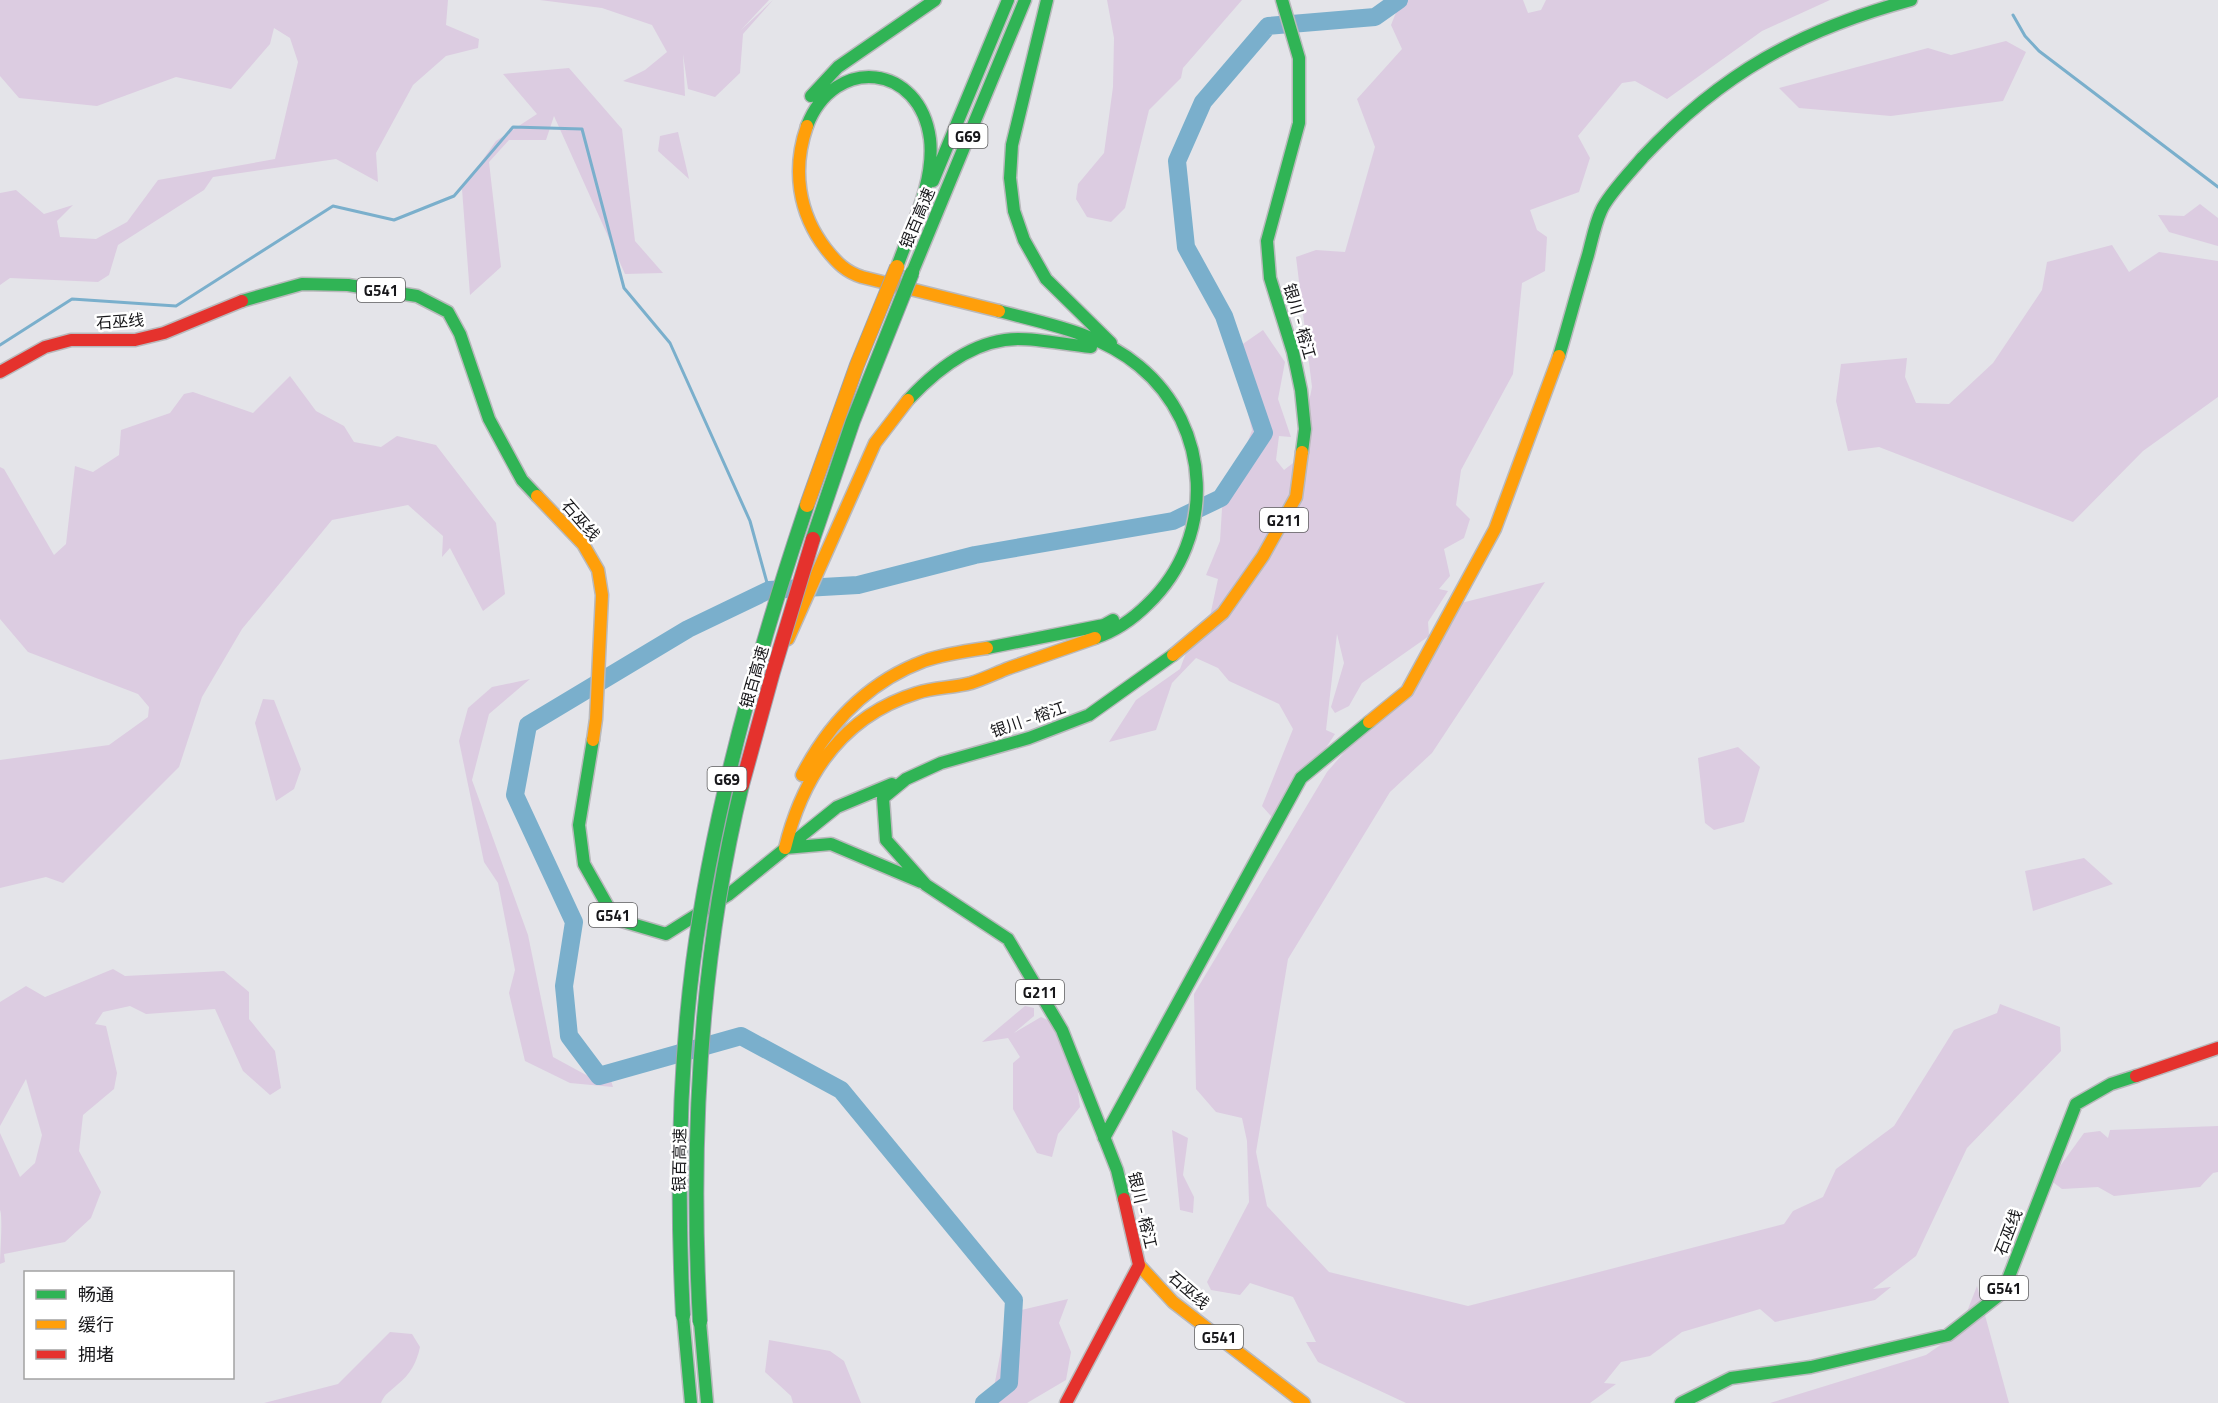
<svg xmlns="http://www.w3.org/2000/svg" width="2218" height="1403" font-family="'Titillium Web','Noto Sans SC',sans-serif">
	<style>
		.green { fill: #dccce1 }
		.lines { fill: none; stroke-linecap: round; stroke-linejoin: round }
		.stream { stroke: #7aafcc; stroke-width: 3 }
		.river { stroke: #7aafcc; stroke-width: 18 }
		.fast-casing { stroke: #b9b9bc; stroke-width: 15 }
		.slow-casing { stroke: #b9b9bc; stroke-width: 15 }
		.jam-casing { stroke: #b9b9bc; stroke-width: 15 }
		.fast { stroke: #30b455; stroke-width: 12 }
		.slow { stroke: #ff9f0a; stroke-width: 12 }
		.jam { stroke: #e5322d; stroke-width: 12 }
		.fast-bridge-casing { stroke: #a0a5ae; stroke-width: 16; stroke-linecap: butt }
		.slow-bridge-casing { stroke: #a0a5ae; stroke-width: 16; stroke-linecap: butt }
		.jam-bridge-casing { stroke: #a0a5ae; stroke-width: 16; stroke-linecap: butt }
		.fast-bridge { stroke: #30b455; stroke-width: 14 }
		.slow-bridge { stroke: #ff9f0a; stroke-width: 14 }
		.jam-bridge { stroke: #e5322d; stroke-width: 14 }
		.labels { text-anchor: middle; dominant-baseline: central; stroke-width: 5; stroke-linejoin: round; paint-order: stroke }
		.shield { fill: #fff; stroke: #5d5d5f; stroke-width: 1.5 }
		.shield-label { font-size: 15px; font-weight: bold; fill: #17171a }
		.street-label { font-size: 16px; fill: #17171a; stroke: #fff }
	</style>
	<rect width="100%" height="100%" fill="#e4e4e9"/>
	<path class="green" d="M0 0H448L446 25 479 39 478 48 446 56 413 85 376 153 378 182 336 159 213 177 204 190 118 245 109 275 98 282 10 278 0 285V193L16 190 44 214 73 205 57 221 60 237 96 239 127 222 158 180 275 159 298 62 290 38 274 28 270 44 231 89 176 77 97 106 19 98 0 76Z
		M540 0H769L741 30 773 0 743 34 740 73 715 97 688 89 683 54 685 96 623 81 645 70 667 52 652 25 602 8Z
		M1107 0H1242L1183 68 1181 78 1149 110 1125 208 1111 222 1087 217 1076 199 1078 184 1104 153 1113 87 1114 38Z
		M1401 0H1523L1528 13 1541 10 1546 0H1830L1762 31 1667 99 1635 81 1622 83 1578 136 1590 158 1579 192 1530 210 1537 230 1547 237 1545 271 1522 283 1513 374 1461 470 1456 505 1470 519 1464 538 1444 549 1450 576 1439 589 1448 591 1428 622 1429 636 1362 683 1349 706 1335 713 1331 707 1344 663 1337 634 1326 730 1335 734 1277 823 1262 806 1293 729 1279 704 1229 681 1218 668 1196 658 1172 683 1156 730 1109 742 1136 700 1180 669 1187 650 1206 635 1218 579 1206 575 1220 541 1224 477 1240 463 1252 430 1237 367 1243 353 1237 348 1263 330 1285 362 1278 399 1291 437 1279 436 1276 460 1284 470 1297 460 1312 387 1296 257 1316 250 1345 252 1375 147 1357 99 1402 49 1391 25Z
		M2006 41 2026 52 2003 101 1891 116 1799 108 1779 88 1928 48 1951 55Z
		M569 68 622 129 635 241 663 273 625 274 554 116 546 140H509L489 162 501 267 470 295 462 189 496 141 537 114 503 74Z
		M678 132 689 179 658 151 660 136Z
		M2200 204 2218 218V246L2169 232 2158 215 2184 216Z
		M2112 245 2129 272 2159 252 2218 261V397L2143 451 2073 522 1879 447 1848 451 1836 401 1841 364 1907 358 1905 377 1916 403 1949 404 1993 363 2042 290 2047 262Z
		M290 376 316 411 344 426 354 442 381 447 397 436 436 445 496 523 505 594 483 611 450 548 442 557 443 536 408 505 332 520 242 629 202 697 179 767 63 883 46 877 0 888V760L109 745 148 717 149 707 138 694 28 652 0 619V467L4 469 54 555 66 544 75 466 93 472 119 455 121 430 170 413 184 394 193 392 253 413Z
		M1545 582 1432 753 1390 792 1288 959 1256 1152 1267 1206 1329 1272 1468 1306 1784 1224 1793 1211 1823 1197 1836 1169 1894 1126 1954 1030 1997 1013 2000 1004 2060 1027 2061 1051 1967 1148 1916 1256 1873 1289 1891 1287 1875 1300 1775 1322 1760 1309 1682 1332 1650 1356 1621 1362 1604 1383 1616 1384 1590 1403H1406L1318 1362 1306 1342H1316L1293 1297 1250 1283 1240 1295 1211 1290 1207 1282 1249 1202 1247 1141 1242 1118 1216 1112 1196 1089 1194 994 1327 772 1442 640 1457 604Z
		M530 679 489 714 472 780 528 935 553 1057 588 1076 610 1077 613 1087 570 1083 525 1061 509 993 515 970 498 883 484 862 459 741 468 708 492 687Z
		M263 699 274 700 301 769 294 789 276 801 255 723Z
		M1738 747 1760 767 1744 822 1714 830 1705 823 1698 758Z
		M2084 858 2113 884 2033 911 2025 871Z
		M113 969 125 976 224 971 249 992V1019L275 1051 281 1088 270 1095 243 1071 215 1009 146 1014 130 1006 103 1012 95 1024 106 1026 117 1073 114 1089 83 1115 79 1151 101 1192 91 1218 65 1242 4 1254 5 1262 0 1264C0 1254 3 1216 0 1210V1133L20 1177 35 1163 42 1135 26 1079 0 1126V1002L26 986 45 997Z
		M1025 1006 1034 1008V1016L1014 1033 1041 1017 1050 1021 1085 1090 1078 1093 1080 1107 1058 1134 1052 1157 1037 1153 1013 1109V1063L1020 1057 1008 1038 982 1042Z
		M2218 1126V1172L2213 1173 2200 1187 2114 1196 2098 1187 2062 1189 2050 1180 2084 1133 2100 1131 2108 1138 2110 1130Z
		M1172 1130 1188 1138 1183 1175 1194 1197 1193 1213 1180 1210Z
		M1977 1286 2009 1403H1770L1926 1355 1959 1332Z
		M1068 1299 1059 1323 1071 1352 1066 1380 1027 1403H991L1008 1313Z
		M390 1332 412 1334 420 1347C417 1362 410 1375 397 1385 390 1392 385 1393 381 1403H264L338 1384Z
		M769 1340 830 1351 844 1361 861 1403H793L791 1396 765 1372Z"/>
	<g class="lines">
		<path class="stream" d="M2013 15 2025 36 2039 51 2218 187
			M0 345 72 299 176 306 333 206 394 220 454 196 513 127 582 129 624 288 670 343 750 521 769 590"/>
		<path class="river" d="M984 1403 1009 1383 1014 1300 841 1090 741 1036 599 1076 569 1036 564 986 574 922 515 795 528 725 688 629 769 590 858 585 975 555 1173 521 1221 498 1264 433 1224 316 1186 247 1177 161 1203 102 1268 26 1375 17 1399 0"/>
		<defs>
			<path id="fast" d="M1047 0 1012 145 1010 178 1014 211 1024 240 1046 279 1111 343
				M1282 0 1299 58V123L1267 241 1270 278 1293 352 1301 390 1305 429 1302 452
				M811 96 838 67 935 0
				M807 126C835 54 920 64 930 139 935 182 911 227 897 267
				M933 181 1008 0
				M912 273 1025 0
				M242 301 302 284 348 285 417 296 448 312 460 334 489 419 522 480 537 496
				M999 311C1047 324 1100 333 1139 366 1212 426 1217 538 1148 604 1133 619 1116 631 1095 638
				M1559 356C1569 322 1578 288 1588 255 1592 240 1595 224 1601 211 1607 196 1632 170 1643 157 1722 73 1800 30 1911 0
				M908 400C936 370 974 339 1018 339 1042 339 1067 345 1091 347
				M987 648 1104 625 1113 620
				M593 740 579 825 584 864 615 919 666 934 728 895 837 807 892 784
				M785 848 831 844 921 882
				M1104 1138 1301 778 1369 722
				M1124 1199 1117 1170 1062 1030 1008 939 926 885 886 840 883 798 906 779 941 763 1029 738 1089 715 1173 655
				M683 1316 691 1403
				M700 1322 707 1403
				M1681 1403 1731 1378 1811 1367 1948 1335 2003 1292 2076 1104 2111 1084 2136 1076"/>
			<path id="slow" d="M807 126C792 169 798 213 826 249 837 263 846 272 862 277L999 311
				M537 496 583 544 598 570 602 595 596 719 593 740
				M788 639 875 443 908 400
				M1173 655 1223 613 1263 556 1296 497 1302 452
				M1369 722 1407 691 1495 529 1559 356
				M802 775C829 723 868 682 924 661 944 654 966 651 987 648
				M785 848C803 775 843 716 917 693 934 687 953 688 971 683 984 679 996 673 1009 668 1038 658 1066 648 1095 638
				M1139 1265 1173 1302 1304 1403"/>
			<path id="jam" d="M0 372 45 347 71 340H135L164 333 242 301
				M2136 1076 2218 1048
				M1066 1403 1139 1265 1124 1199"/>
		</defs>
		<use href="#fast" class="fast-casing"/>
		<use href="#slow" class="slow-casing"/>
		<use href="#jam" class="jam-casing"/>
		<use href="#fast" class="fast"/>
		<use href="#slow" class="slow"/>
		<use href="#jam" class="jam"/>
		<defs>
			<path id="fast-bridge" d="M813 539 853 421 912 273
				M683 1316C677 1198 678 1080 693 963 713 810 758 651 807 505
				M700 1322C690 1142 699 961 742 785"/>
			<path id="slow-bridge" d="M807 505 857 365 897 267"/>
			<path id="jam-bridge" d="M742 785 773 672 813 539"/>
		</defs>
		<use href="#fast-bridge" class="fast-bridge-casing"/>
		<use href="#slow-bridge" class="slow-bridge-casing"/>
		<use href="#jam-bridge" class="jam-bridge-casing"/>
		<use href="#fast-bridge" class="fast-bridge"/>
		<use href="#slow-bridge" class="slow-bridge"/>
		<use href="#jam-bridge" class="jam-bridge"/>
	</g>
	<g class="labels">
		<g class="shield">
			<rect x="948.5" y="124" width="39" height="24" rx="4.5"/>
			<rect x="357" y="278" width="48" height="24" rx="4.5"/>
			<rect x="1260" y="508" width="48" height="24" rx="4.5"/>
			<rect x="707.5" y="767" width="39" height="24" rx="4.5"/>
			<rect x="589" y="903" width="48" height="24" rx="4.5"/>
			<rect x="1016" y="980" width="48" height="24" rx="4.5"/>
			<rect x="1980" y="1276" width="48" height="24" rx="4.5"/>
			<rect x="1195" y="1325" width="48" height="24" rx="4.5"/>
		</g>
		<g class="shield-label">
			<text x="968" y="136">G69</text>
			<text x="381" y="290">G541</text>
			<text x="1284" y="520">G211</text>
			<text x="727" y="779">G69</text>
			<text x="613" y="915">G541</text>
			<text x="1040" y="992">G211</text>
			<text x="2004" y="1288">G541</text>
			<text x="1219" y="1337">G541</text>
		</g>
		<g class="street-label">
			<text transform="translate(917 218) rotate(-67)">银百高速</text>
			<text transform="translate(120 321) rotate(-4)">石巫线</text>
			<text transform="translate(1300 321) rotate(74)">银川 - 榕江</text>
			<text transform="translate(581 520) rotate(49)">石巫线</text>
			<text transform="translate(754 677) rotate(-74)">银百高速</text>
			<text transform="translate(1028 719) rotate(-19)">银川 - 榕江</text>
			<text transform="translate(679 1160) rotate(-89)">银百高速</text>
			<text transform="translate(1143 1210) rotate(77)">银川 - 榕江</text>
			<text transform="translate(2008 1232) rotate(-69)">石巫线</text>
			<text transform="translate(1189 1290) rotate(41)">石巫线</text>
		</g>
	</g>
	<rect x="24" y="1271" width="210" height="108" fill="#ffffff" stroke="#a2a2a3" stroke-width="1.5"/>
	<rect x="36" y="1290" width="30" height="9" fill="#30b455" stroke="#a2a2a3" stroke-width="1.5"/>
	<text x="78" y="1301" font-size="18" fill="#17171a">畅通</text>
	<rect x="36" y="1320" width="30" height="9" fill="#ff9f0a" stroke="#a2a2a3" stroke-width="1.5"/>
	<text x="78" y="1331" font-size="18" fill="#17171a">缓行</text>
	<rect x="36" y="1350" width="30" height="9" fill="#e5322d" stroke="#a2a2a3" stroke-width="1.5"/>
	<text x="78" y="1361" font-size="18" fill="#17171a">拥堵</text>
</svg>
